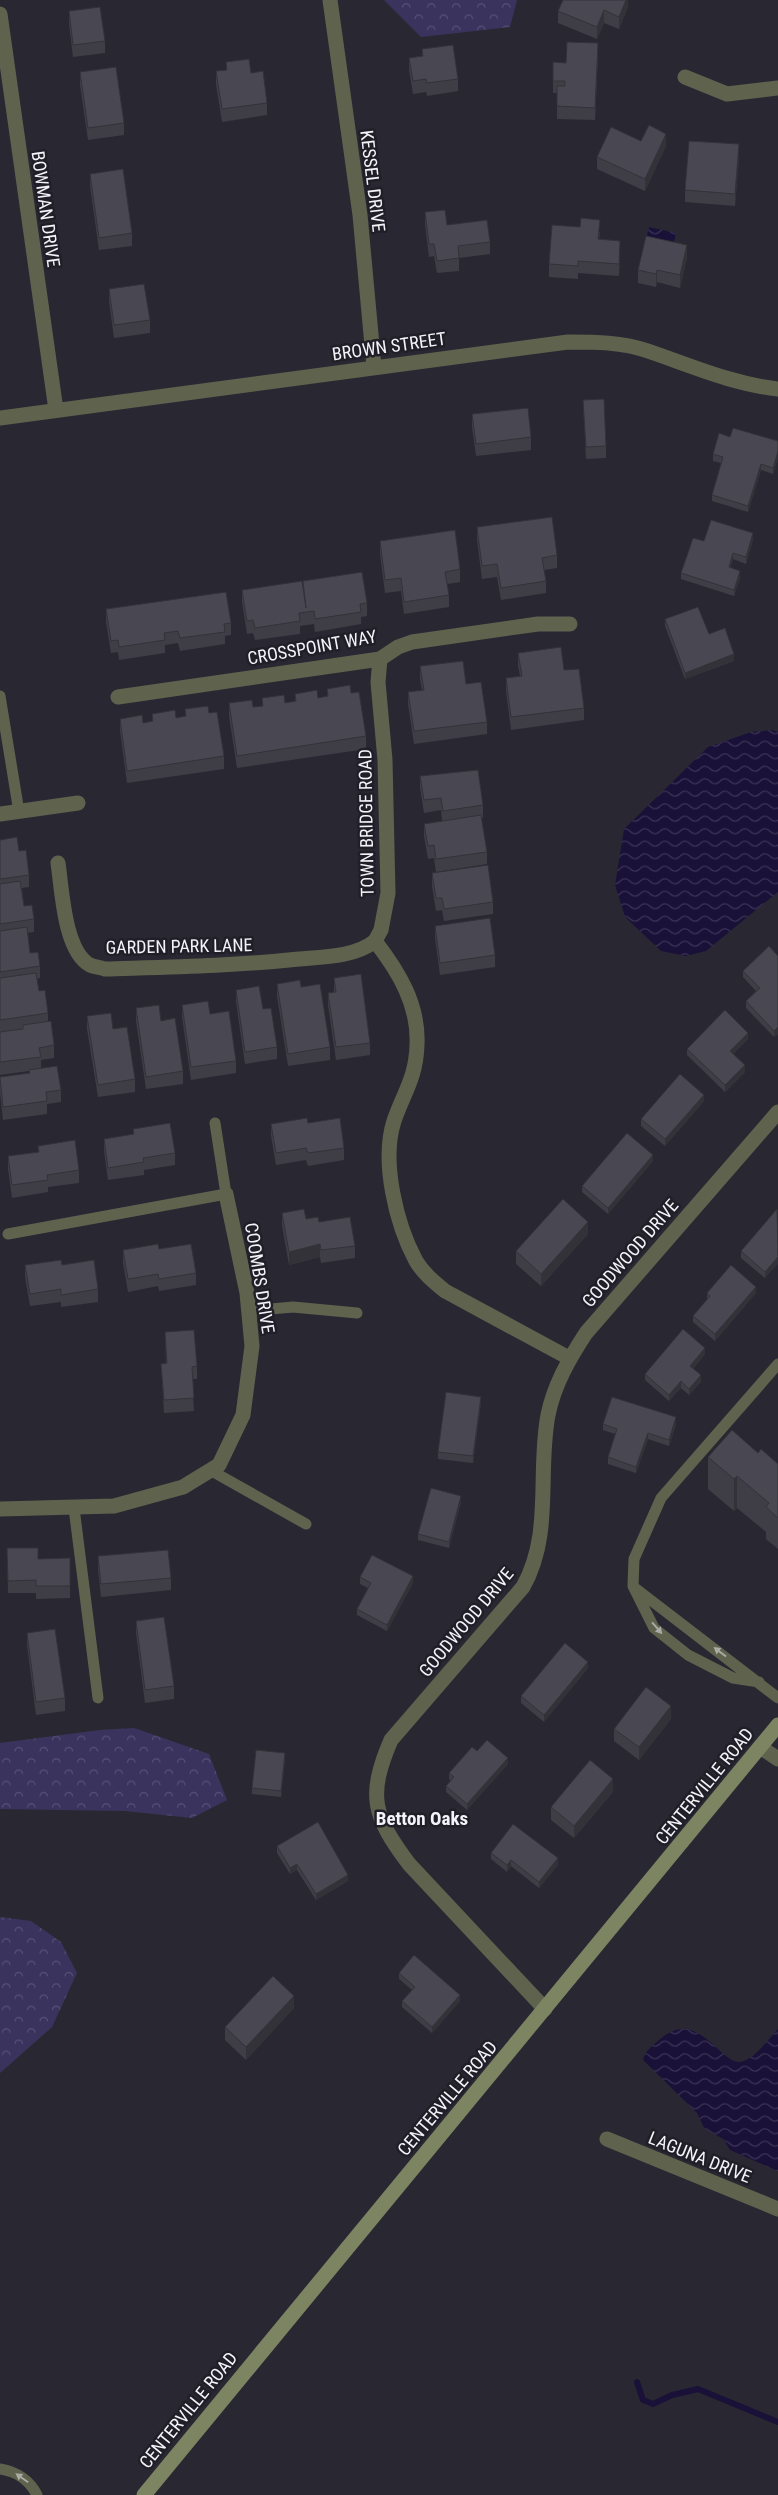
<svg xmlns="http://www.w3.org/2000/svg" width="778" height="2495" font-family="'Roboto Condensed',sans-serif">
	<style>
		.forest { fill: url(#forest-crowns) }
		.water { fill: url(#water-waves) }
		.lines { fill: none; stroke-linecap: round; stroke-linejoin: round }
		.stream { stroke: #1a1138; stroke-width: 6 }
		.lane { stroke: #5f634e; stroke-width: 11 }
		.street { stroke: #5f634e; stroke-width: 15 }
		.secondary { stroke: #7d8462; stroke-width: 15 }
		.wall { fill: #3f3e47 }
		.shaded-wall { fill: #333239 }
		.building { fill: #494852; stroke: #333239 }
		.oneway { fill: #aaaba4 }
		.labels { text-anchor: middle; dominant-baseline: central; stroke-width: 5; stroke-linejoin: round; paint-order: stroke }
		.street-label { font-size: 18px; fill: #f4f3fa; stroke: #201f28 }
		.neighbourhood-label { font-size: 19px; font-weight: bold; fill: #f4f3fa; stroke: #201f28 }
	</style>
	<defs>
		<pattern id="forest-crowns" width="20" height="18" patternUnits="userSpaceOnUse" patternTransform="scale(1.25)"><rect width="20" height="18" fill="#3a335e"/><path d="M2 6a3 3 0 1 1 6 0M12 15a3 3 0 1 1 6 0" fill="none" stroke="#575176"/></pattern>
		<pattern id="water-waves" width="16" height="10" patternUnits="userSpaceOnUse" patternTransform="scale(1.25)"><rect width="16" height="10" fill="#1a1138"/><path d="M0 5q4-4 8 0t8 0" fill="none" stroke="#3c3456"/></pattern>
	</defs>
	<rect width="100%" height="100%" fill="#292832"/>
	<path class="forest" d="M384 0H517L510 27 421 37Z
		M134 1728 209 1754 227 1800 192 1818 125 1811 0 1809V1743L100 1730Z
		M0 1917 31 1921 61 1942 77 1973 52 2027 0 2073Z"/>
	<path class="water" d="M649 227 676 233 673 246 646 240Z
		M773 730 778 732V892L706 951 686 956 661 951 625 917 615 885 624 829 708 747 751 732Z
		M778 2029V2171L730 2150 723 2139 704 2128 697 2113 643 2060C645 2051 651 2047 659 2040 698 2005 720 2065 741 2062 755 2059 768 2039 778 2029Z"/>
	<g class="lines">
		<path class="stream" d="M637 2382 643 2400 653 2404 672 2395 698 2389 778 2422"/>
		<path class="lane" d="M0 696 19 812
			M8 1234 226 1194 215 1123
			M249 1311 293 1307 357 1313
			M210 1470 306 1524
			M74 1508 98 1698
			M635 1588 778 1698
			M759 1682 733 1678 688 1655 654 1628 633 1586 634 1559 661 1498 778 1364
			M0 2469C17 2472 29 2479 37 2495"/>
		<path class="street" d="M330 0 360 215 374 367
			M0 14 56 410
			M685 77 727 94 778 88
			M0 418 568 342C595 342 622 342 648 351 692 366 732 384 778 389
			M380 659 378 682 385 760 388 893 381 930 375 941C399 972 419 1005 417 1045 416 1078 404 1092 394 1121 381 1161 396 1224 416 1261 423 1273 434 1282 445 1291L569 1358
			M118 697 380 659 398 647 412 642 538 624H570
			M0 814 78 803
			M58 863C62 889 64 951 90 965 94 967 100 967 105 969 170 967 234 966 299 959 323 957 355 957 375 941
			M0 1509 114 1506 183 1487 219 1465 243 1415 252 1346 247 1293 226 1194
			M760 1747 778 1759
			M545 2009 409 1864C373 1816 367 1796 391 1740L523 1587C553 1534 537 1473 548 1415 554 1385 569 1359 586 1333L778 1112
			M607 2139 778 2209"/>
		<path class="secondary" d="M144 2495 778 1725"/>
	</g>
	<path class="wall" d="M628 0V7L619 29 604 23 597 39 558 23V11Z
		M69 11 105 41V53L73 57 69 24Z
		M422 49 458 79V91L427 96 426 92 413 94 409 70V58L422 56Z
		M598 55 595 120 557 119V93H553V62L566 63Z
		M226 62 267 103V115L222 122 216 84V71L226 70Z
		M80 72 124 123V135L88 140 80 85Z
		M641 141 666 146 645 191 597 169V157Z
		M739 157 735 206 685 202V190Z
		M90 174 132 233V246L99 250 90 186Z
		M425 212 447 225 490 242V254L459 258V271L437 273 434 256 429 257 425 225Z
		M600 232 599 239 620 253 619 276 578 273V279L549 277V264Z
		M687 257 680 288 657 282 656 287 638 283V270Z
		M109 289 150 320V333L114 338 109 301Z
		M583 400 606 446V458L586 459Z
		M472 414 531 437V450L476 456 472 427Z
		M730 437 778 441V457L773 474 761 470 748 512 712 501V495L721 463 713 461V454Z
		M477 527 557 555V568L544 570 546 581V593L501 600 497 577 482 579 477 540Z
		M753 540 746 564 733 559 730 568 740 578 734 596 681 579V573L704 541Z
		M380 541 460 569V582L447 584 449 595V607L404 614 401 591 385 593 380 554Z
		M303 581 367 603V616L361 617V624L315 632 314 624 300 626V634L255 640 253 633 247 634 242 602V590L303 589Z
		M106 609 231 623V635L225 636V644L180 651 178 643 165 645V653L119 660 118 652 111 653 106 622Z
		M665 619 734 661 685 679 665 626Z
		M518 653 584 708V720L511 730 506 691V678L520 676 518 665Z
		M420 666 466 684 487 722V734L414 744 408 704V692L422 690 420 679Z
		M327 689 351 693 366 736V749L237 768 229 716V703L253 707 262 706V698L285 703 295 701V694L318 698 327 696Z
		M185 709 209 713 224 756V769L127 783 120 731V719L143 723 152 721V714L176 718 185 716Z
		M420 776 483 805V818H481L487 852V864L436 872 434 858 428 859 424 836V824L442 821 441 810 424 813 420 788Z
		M0 840 19 851 29 875V887L22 888 24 906 34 919V932L27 933 30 953 40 966V978L37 979 39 991 48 1013V1022L54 1045V1058L41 1060V1068L61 1090V1102L47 1104V1114L3 1120 0 1093V1077L29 1073V1071L0 1075Z
		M432 873 493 902V914L444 921 442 910 436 911 432 886Z
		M435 926 495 955V967L440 975 435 938Z
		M778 956V1034L774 1037 746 1008V1001L756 991 743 977V971Z
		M334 978 370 1043V1055L336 1060 328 1005V993L334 992Z
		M277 984 301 987 330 1047V1060L288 1066 277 996Z
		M236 990 263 1009 277 1047V1059L245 1064 236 1002Z
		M182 1005 210 1014 236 1061V1073L191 1080 182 1017Z
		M136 1008 161 1021 183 1071V1084L146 1089 136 1021Z
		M87 1016 113 1029 135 1079V1092L98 1097 87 1029Z
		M748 1039 733 1054 745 1072 725 1092 687 1055V1049Z
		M704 1101 665 1146 641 1126V1119Z
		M308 1123 344 1148V1160L308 1166 306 1160 276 1165 271 1136V1124Z
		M133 1129 175 1153V1165L144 1170V1175L108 1180 104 1151V1139L133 1134Z
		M38 1146 79 1170V1183L48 1187V1192L12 1198 8 1169V1156L38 1152Z
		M653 1161 608 1214 582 1192V1186Z
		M778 1209 765 1278 741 1258V1251Z
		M282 1213 319 1222 355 1246V1258L321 1263 320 1257 289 1265 282 1226Z
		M588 1234 541 1286 516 1264V1251Z
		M159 1249 196 1273V1285L159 1291 158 1286 128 1292 123 1263V1250Z
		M25 1265H62L98 1289V1302L61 1307V1302L30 1306 25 1277Z
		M707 1293H756L715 1341 693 1322V1316L707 1300Z
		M165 1332 197 1366V1379H192L194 1411 164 1413 161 1364 166 1363Z
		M705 1354 693 1369 701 1382 689 1395 681 1388 669 1401 645 1380V1374Z
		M481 1403 473 1463 438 1459V1452Z
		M603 1424H676L669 1446 648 1439 636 1473 608 1464V1457L615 1434 603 1430Z
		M758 1453 778 1464V1549L766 1539V1532L737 1508 734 1511 708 1489V1457Z
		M461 1502 449 1548 418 1540V1534Z
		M7 1548 38 1559 70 1558V1598L36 1599V1593H8Z
		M98 1556 171 1578V1590L101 1597 98 1569Z
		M360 1577 413 1583 387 1631 357 1615V1609L368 1588 360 1584Z
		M136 1621 174 1686V1699L145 1703 136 1633Z
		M27 1633 65 1698V1711L36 1715 27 1645Z
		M588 1668 544 1722 521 1703V1696Z
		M671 1719 639 1760 614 1741V1729Z
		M477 1751 508 1764 467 1810 446 1792V1786L451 1781 449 1779V1773Z
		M285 1760 281 1797 252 1794V1788Z
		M613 1792 574 1838 551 1820V1807Z
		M277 1846 348 1881 316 1900 297 1870 290 1874 277 1853Z
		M491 1853 558 1865 539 1888 511 1866 507 1872 491 1859Z
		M399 1973 460 2001 432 2033 402 2007V2001L412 1990 399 1979Z
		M294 2008 246 2060 225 2040V2027Z"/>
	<path class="shaded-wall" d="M626 0H628V7L619 29V17Z
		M604 10V23L597 39V27Z
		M598 43V55L595 120V108Z
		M666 134V146L645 191V179Z
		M739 144V157L735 206V194Z
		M620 241V253L619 276V264Z
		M687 245V257L680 288V275Z
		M657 270V282L656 287V274Z
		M778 451V457L773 474V468Z
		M761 464V470L748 512V506Z
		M753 533V540L746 564V557Z
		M733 553V559L729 574V567Z
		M740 571V578L734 596V590Z
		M734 654V661L685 679V673Z
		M778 1027V1034L774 1037V1031Z
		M748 1033V1039L730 1057V1051Z
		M745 1065V1072L725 1092V1085Z
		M704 1095V1101L665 1146V1139Z
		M653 1155V1161L608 1214V1208Z
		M588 1222V1234L541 1286V1274Z
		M320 1244V1257L289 1265V1252Z
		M778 1257V1264L765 1278V1272Z
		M756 1287V1293L715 1341V1334Z
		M705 1348V1354L690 1372V1366Z
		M701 1375V1382L689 1395V1389Z
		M681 1381V1388L669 1401V1395Z
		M481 1397V1403L473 1463V1456Z
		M676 1417V1424L669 1446V1440Z
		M648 1433V1439L636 1473V1467Z
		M737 1476V1508L734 1511V1479Z
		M461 1496V1502L449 1548V1542Z
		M413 1576V1583L387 1631V1625Z
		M588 1662V1668L544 1722V1715Z
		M671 1706V1719L639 1760V1747Z
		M285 1753V1760L281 1797V1791Z
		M508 1758V1764L467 1810V1804Z
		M613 1779V1792L574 1838V1826Z
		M558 1858V1865L539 1888V1882Z
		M511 1860V1866L507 1872V1865Z
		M297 1864V1870L290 1874V1868Z
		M348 1875V1881L316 1900V1894Z
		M460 1995V2001L432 2033V2027Z
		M294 1996V2008L246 2060V2047Z"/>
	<path class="building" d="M563 0H626L619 17 604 10 597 27 558 11Z
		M100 7 105 41 73 45 69 11Z
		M567 42 598 43 595 108 557 106V86H565V81H553V62L566 63Z
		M453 45 458 79 427 83 426 79 413 81 409 58 423 56 422 49Z
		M249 59 251 73 263 71 267 103 222 109 216 71 227 70 226 62Z
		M116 67 124 123 88 128 80 72Z
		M649 125 666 134 645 179 597 157 611 127 641 141Z
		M689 141 739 144 735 194 685 190Z
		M123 169 132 233 99 238 90 174Z
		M445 210 447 225 487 220 490 242 458 246 459 258 437 261 434 244H429L425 212Z
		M581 218 600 220 598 239 620 241 619 264 578 261V266L549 264 552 225 580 227Z
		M646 236 687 245 680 275 657 270 656 274 638 270Z
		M144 284 150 320 114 325 109 289Z
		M604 399 606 446 586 447 583 400Z
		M528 408 531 437 476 444 472 414Z
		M733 428 778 441V451L773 468 761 464 748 506 712 495 723 457 713 454 719 433 730 437Z
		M552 517 557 555 542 558 546 581 501 588 497 564 482 566 477 527Z
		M711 520 753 533 746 557 733 553 729 567 740 571 734 590 681 573 693 538 704 541Z
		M455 530 460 569 445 572 449 595 404 602 401 578 385 580 380 541Z
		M362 572 367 603 360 604 361 612 315 619 314 611 299 613 300 621 255 628 253 620 247 621 242 590 302 581 306 608 303 581Z
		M226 592 231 623 224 624 225 632 180 638 178 631 164 633 165 640 119 647 118 640 111 641 106 609Z
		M698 607 709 634 725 628 734 654 685 673 665 619Z
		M561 647 564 670 579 669 584 708 511 717 506 678 522 676 518 653Z
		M463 661 466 684 481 682 487 722 414 731 408 692 424 690 420 666Z
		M350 685 351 693 359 692 366 736 237 756 229 703 252 700 253 707 263 706 262 698 284 695 285 703 296 701 295 694 317 690 318 698 328 696 327 689Z
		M208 706 209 713 217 712 224 756 127 771 120 719 142 715 143 723 153 721 152 714 175 710 176 718 186 716 185 709Z
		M478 770 483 805 443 811 441 798 424 800 420 776Z
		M481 815 487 852 436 859 434 845 428 846 424 824Z
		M17 837 19 851 26 850 29 875 0 879V840Z
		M488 865 493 902 444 909 442 898H436L432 873Z
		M20 881 24 906 32 905 34 919 0 924V884Z
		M490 918 495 955 440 963 435 926Z
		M27 927 30 953 38 952 40 966 0 972V931Z
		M769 946 778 956V1027L774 1031 746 1001 760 988 743 971Z
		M36 973 39 991 45 990 48 1013 0 1020V978Z
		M361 974 370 1043 336 1047 328 993 336 992 334 978Z
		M300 980 301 987 320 984 330 1047 288 1054 277 984Z
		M259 986 263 1009 271 1008 277 1047 245 1052 236 990Z
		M208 1001 210 1014 229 1011 236 1061 191 1067 182 1005Z
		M159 1005 161 1021 175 1018 183 1071 146 1077 136 1008Z
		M725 1010 748 1033 730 1051 745 1065 725 1085 687 1049Z
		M111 1013 113 1029 127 1027 135 1079 98 1085 87 1016Z
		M51 1021 54 1045 39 1048 41 1057 0 1062V1032L23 1029V1025Z
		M57 1066 61 1090 46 1092 47 1101 3 1107 0 1077 30 1073 29 1070Z
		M680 1074 704 1095 665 1139 641 1119Z
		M307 1118 308 1123 340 1118 344 1148 308 1153 306 1148 276 1153 271 1124Z
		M170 1123 175 1153 143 1158 144 1162 108 1168 104 1139 134 1134 133 1129Z
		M627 1133 653 1155 608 1208 582 1186Z
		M75 1140 79 1170 47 1175 48 1180 12 1185 8 1156 39 1152 38 1146Z
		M563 1199 588 1222 541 1274 516 1251Z
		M304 1209 306 1219 318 1217 319 1222 350 1217 355 1246 321 1250 320 1244 289 1252 282 1213Z
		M777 1209 778 1257 765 1272 741 1251Z
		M158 1244 159 1249 191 1244 196 1273 159 1279 158 1274 128 1279 123 1250Z
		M61 1260 62 1265 94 1260 98 1289 61 1295V1289L30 1294 25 1265Z
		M731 1265 756 1287 715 1334 693 1316 710 1296 707 1293Z
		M683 1329 705 1348 690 1366 701 1375 689 1389 681 1381 669 1395 645 1374Z
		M194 1330 197 1366 192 1367 194 1398 164 1400 161 1364 167 1363 165 1332Z
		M446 1392 481 1397 473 1456 438 1452Z
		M612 1397 676 1417 669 1440 648 1433 636 1467 608 1457 617 1429 603 1424Z
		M732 1430 758 1453 761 1449 778 1464V1518L766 1507 769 1503 737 1476 734 1479 708 1457Z
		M431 1488 461 1496 449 1542 418 1534Z
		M7 1548H38V1559L70 1558V1586H36V1580L8 1581Z
		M168 1550 171 1578 101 1584 98 1556Z
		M372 1555 413 1576 387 1625 357 1609 371 1583 360 1577Z
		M164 1617 174 1686 145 1690 136 1621Z
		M55 1629 65 1698 36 1702 27 1633Z
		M565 1643 588 1662 544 1715 521 1696Z
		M646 1687 671 1706 639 1747 614 1729Z
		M487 1740 508 1758 467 1804 446 1786 454 1777 449 1773 472 1747 477 1751Z
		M256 1750 285 1753 281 1791 252 1788Z
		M590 1760 613 1779 574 1826 551 1807Z
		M318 1822 348 1875 316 1894 297 1864 290 1868 277 1846Z
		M513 1824 558 1858 539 1882 511 1860 507 1865 491 1853Z
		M414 1955 460 1995 432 2027 402 2001 415 1987 399 1973Z
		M273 1976 294 1996 246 2047 225 2027Z"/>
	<defs><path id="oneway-solid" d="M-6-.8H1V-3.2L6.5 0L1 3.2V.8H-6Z" transform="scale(1.25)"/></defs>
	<g class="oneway">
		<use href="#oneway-solid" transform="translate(657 1628) rotate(49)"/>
		<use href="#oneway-solid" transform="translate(720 1652) rotate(-143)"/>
		<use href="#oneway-solid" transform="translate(22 2478) rotate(-145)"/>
	</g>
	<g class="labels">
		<g class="street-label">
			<text transform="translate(373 181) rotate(83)">KESSEL DRIVE</text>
			<text transform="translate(46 209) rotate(82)">BOWMAN DRIVE</text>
			<text transform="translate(389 346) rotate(-8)">BROWN STREET</text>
			<text transform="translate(312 647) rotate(-10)">CROSSPOINT WAY</text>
			<text transform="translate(366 823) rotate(-91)">TOWN BRIDGE ROAD</text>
			<text transform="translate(179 946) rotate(-1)">GARDEN PARK LANE</text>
			<text transform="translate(630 1253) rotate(-49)">GOODWOOD DRIVE</text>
			<text transform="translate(260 1278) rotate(81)">COOMBS DRIVE</text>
			<text transform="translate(466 1622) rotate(-50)">GOODWOOD DRIVE</text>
			<text transform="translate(704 1786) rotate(-51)">CENTERVILLE ROAD</text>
			<text transform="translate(447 2098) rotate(-50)">CENTERVILLE ROAD</text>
			<text transform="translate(700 2157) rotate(22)">LAGUNA DRIVE</text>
			<text transform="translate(188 2410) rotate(-51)">CENTERVILLE ROAD</text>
		</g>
		<g class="neighbourhood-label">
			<text x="422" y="1818">Betton Oaks</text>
		</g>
	</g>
</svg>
